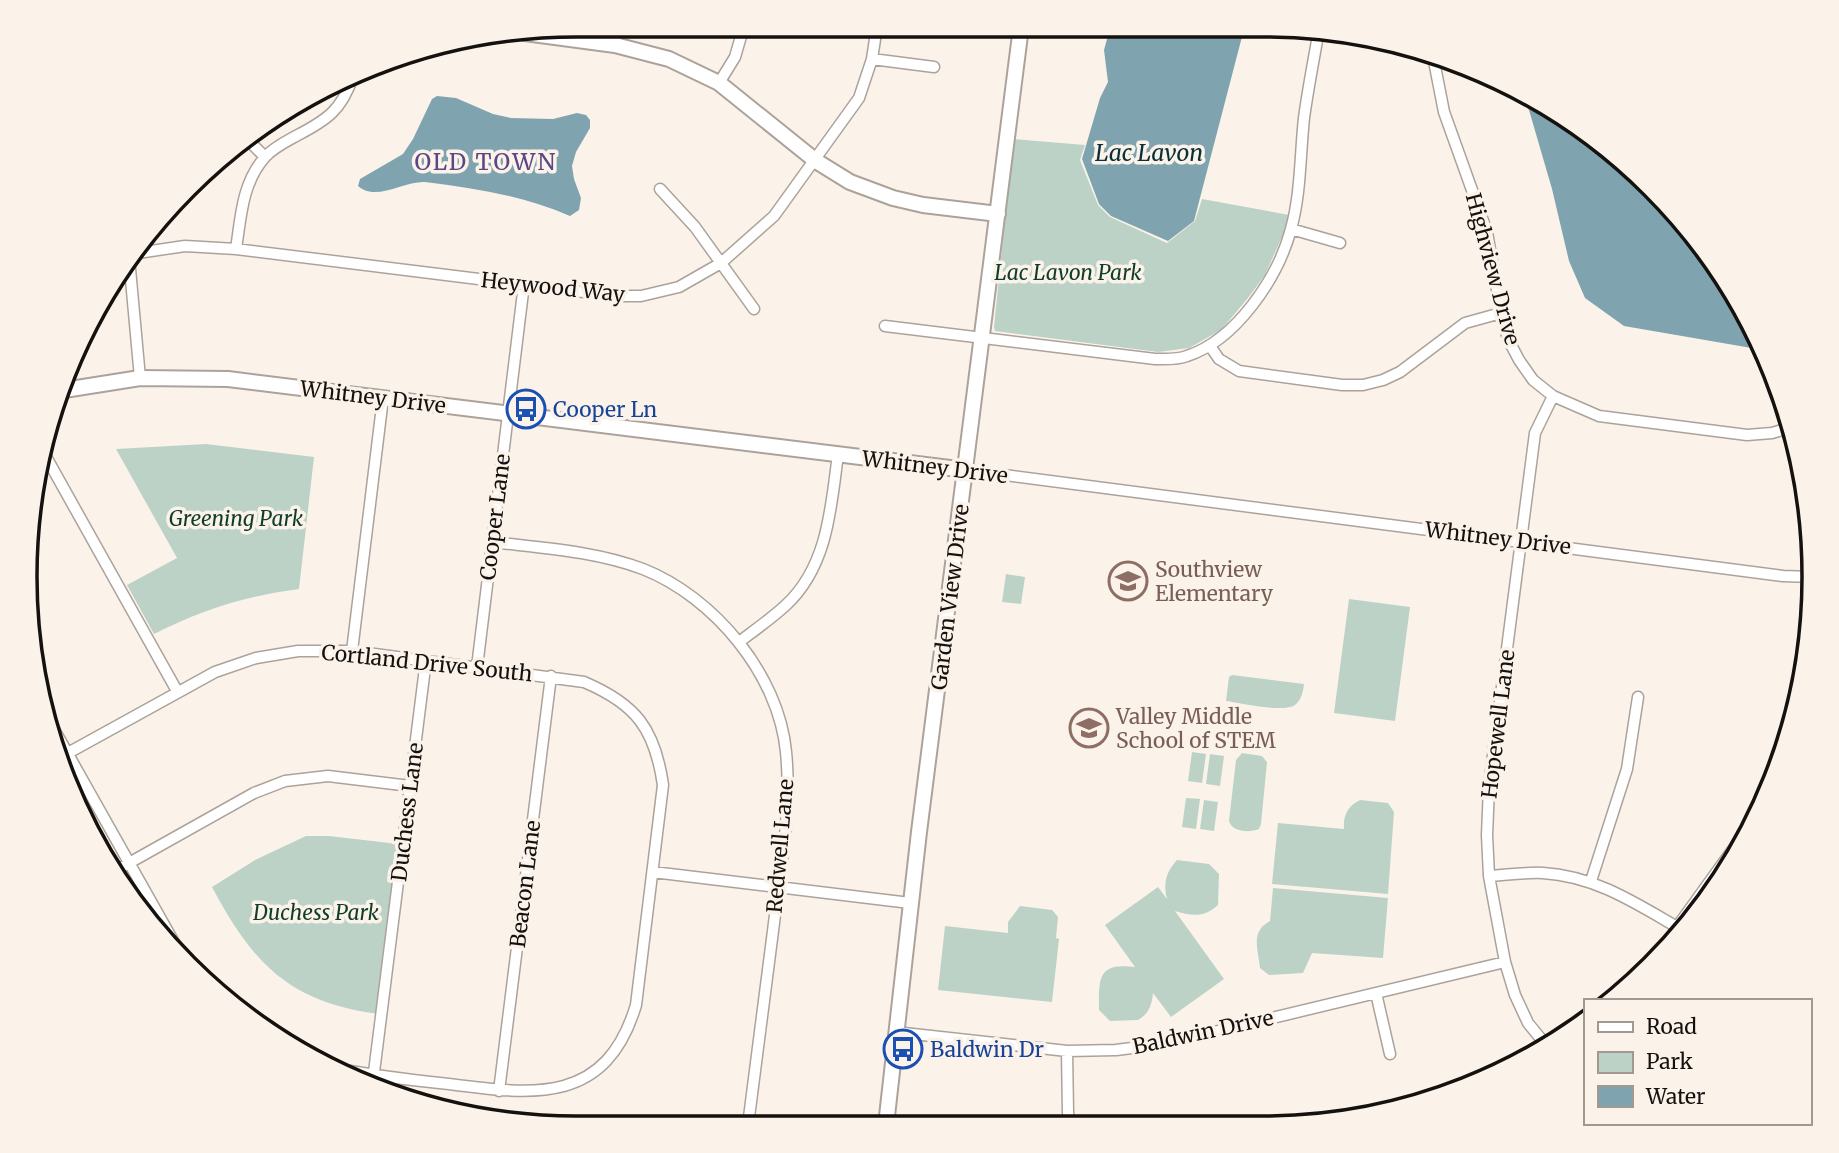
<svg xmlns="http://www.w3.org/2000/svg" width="1839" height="1153" font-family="Merriweather,serif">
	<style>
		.green { fill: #bcd2c7 }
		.water { fill: #7fa4b0 }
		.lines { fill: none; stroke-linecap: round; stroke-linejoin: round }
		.street-casing { stroke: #aba39b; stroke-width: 13 }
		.secondary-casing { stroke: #aba39b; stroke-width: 18 }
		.street { stroke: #fff; stroke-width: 10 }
		.secondary { stroke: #fff; stroke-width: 14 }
		.labels { text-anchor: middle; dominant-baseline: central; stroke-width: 7; stroke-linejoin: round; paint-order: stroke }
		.street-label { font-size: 21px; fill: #14110e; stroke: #fbf3ea }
		.park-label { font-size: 21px; font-style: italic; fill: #103d2b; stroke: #fbf3ea }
		.transit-label { font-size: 21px; fill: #164399; stroke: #fbf3ea; text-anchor: start }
		.education-label { font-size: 21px; fill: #785e54; stroke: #fbf3ea; text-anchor: start }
		.water-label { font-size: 23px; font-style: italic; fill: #0a2f39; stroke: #fbf3ea }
		.neighbourhood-label { font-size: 23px; letter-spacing: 2px; fill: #5c4684; stroke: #fbf3ea }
		.rim { fill: none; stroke: #14110e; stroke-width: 3.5 }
	</style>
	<rect width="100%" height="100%" fill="#fbf3ea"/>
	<path class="green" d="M1013 139 1085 145 1080 160 1098 205 1110 217 1167 243 1195 221 1202 199 1289 215 1285 230 1265 275 1248 298 1221 330 1189 348 1158 352 995 331 994 327Z
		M206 444 314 457 299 589C245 596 202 610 154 634L127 585 177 558 116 449Z
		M1006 574 1025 577 1021 604 1002 602Z
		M1349 599 1410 607 1395 721 1334 713Z
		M1232 675 1304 684C1303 692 1302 699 1295 705 1283 713 1241 703 1226 701L1229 677Z
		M1192 752 1206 754 1202 783 1188 781Z
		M1242 753 1262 756 1267 762 1261 824 1259 829C1249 833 1232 832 1229 821L1236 760Z
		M1210 754 1224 756 1220 786 1206 784Z
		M1186 798 1200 799 1196 829 1182 827Z
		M1204 800 1218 802 1214 831 1200 829Z
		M1360 800 1388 803 1394 812 1388 894 1272 884 1278 823 1344 829C1343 815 1348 806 1360 800Z
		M306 836H329L398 844 378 1014C289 1002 253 964 212 887L257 859Z
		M1177 860 1209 864 1219 874 1218 905C1204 918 1191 916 1175 911L1224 979 1171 1017 1153 993C1152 1004 1149 1014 1138 1020L1110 1021 1099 1010C1099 979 1097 962 1135 967L1105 925 1158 887 1167 899C1163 883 1166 872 1177 860Z
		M1273 888 1388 898 1383 958 1312 953 1303 973 1269 975 1260 968C1258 948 1250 932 1270 921Z
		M1020 906 1052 910 1058 917 1056 938 1059 939 1052 1002 938 990 945 926 1008 933V922Z"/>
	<path class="water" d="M1110 28 1244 29 1194 221 1168 241 1111 216 1099 204 1082 159 1100 98 1108 82 1104 50Z
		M1513 89 1599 139 1678 213 1741 301 1763 350 1624 326 1585 298 1569 261 1552 189 1529 110Z
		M437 96 456 98 493 114 511 118 553 119 577 113 586 115 590 120V128L576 152 572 166 574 179 581 198 579 210 570 216C524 196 474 188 425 182 403 181 376 202 358 186L360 179 403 154 413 139 432 99Z"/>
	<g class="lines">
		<defs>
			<path id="street" d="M615 45 617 25
				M1433 56 1444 112 1487 232 1501 313 1508 339 1519 360 1533 380 1553 396 1599 416 1747 435 1772 433 1792 427
				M872 59 934 67
				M719 83 735 57 744 26
				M247 139 265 157
				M660 189 695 227 754 309
				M1291 229 1340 243
				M236 249C241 216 242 183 265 157 273 148 285 142 296 136 327 120 342 110 353 76
				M131 254 185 246 236 249 616 296H641L679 287 721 263 774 216 859 98 872 59 877 26
				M129 258 140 378
				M885 326 1155 359C1165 359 1177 360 1187 356 1236 340 1278 278 1291 229 1301 193 1300 155 1304 118 1308 88 1314 59 1319 29
				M1210 346 1219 359 1239 371 1342 385H1363L1383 380 1400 372 1465 323 1501 313
				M45 455 177 691
				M966 470 1783 576 1812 577
				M492 542C542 548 595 551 643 569 714 597 779 675 786 752 792 811 780 872 773 931 765 996 756 1060 748 1125
				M739 642C755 630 772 618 786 605 828 566 831 507 838 454
				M1808 644 1810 577
				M352 651 383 398
				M477 667 524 284
				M42 708 176 946
				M68 753 215 672 256 658 298 651H352L584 682C636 704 655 729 663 785L636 1005C606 1105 534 1095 449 1084 410 1080 371 1075 333 1068
				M113 872 254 793 285 781 328 776 410 786
				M653 872 910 903
				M1489 876C1507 875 1526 872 1543 873 1594 876 1634 902 1677 927
				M1591 881 1627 769 1638 697
				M1669 946 1677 927 1762 809
				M1376 993 1390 1054
				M895 1032 1067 1051 1116 1050 1164 1044 1505 962
				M1546 1045 1528 1023 1515 995 1505 962 1489 876 1487 835 1489 787 1535 433 1553 396
				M1067 1051 1068 1113 1071 1126
				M372 1088 426 660
				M499 1091 551 676"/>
			<path id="secondary" d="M525 33 615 45 669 59 719 83 816 161 850 182 893 198 923 205 998 214
				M58 391 140 378 228 379 966 470
				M886 1125 919 832 1021 27"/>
		</defs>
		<use href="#street" class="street-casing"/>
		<use href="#secondary" class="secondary-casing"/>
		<use href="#street" class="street"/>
		<use href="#secondary" class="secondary"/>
	</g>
	<defs>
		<symbol id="bus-ring" viewBox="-11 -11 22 22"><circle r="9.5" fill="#fbf3ea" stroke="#1a4fb4" stroke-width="1.5"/><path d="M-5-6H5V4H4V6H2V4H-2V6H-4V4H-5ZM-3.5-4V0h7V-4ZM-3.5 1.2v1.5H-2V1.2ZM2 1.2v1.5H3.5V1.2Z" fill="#1a4fb4"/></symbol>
		<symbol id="school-ring" viewBox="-11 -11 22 22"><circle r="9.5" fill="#fbf3ea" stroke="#8d6e63" stroke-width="1.5"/><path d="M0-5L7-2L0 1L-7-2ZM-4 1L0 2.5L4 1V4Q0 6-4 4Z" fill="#8d6e63"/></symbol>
	</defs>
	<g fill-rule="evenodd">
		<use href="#bus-ring" x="504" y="387" width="44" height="44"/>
		<use href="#school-ring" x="1106" y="559" width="44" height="44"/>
		<use href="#school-ring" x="1067" y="706" width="44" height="44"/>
		<use href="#bus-ring" x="881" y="1027" width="44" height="44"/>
	</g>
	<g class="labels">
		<g class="street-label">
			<text transform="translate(1493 269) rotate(75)">Highview Drive</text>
			<text transform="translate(553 287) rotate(6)">Heywood Way</text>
			<text transform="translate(373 397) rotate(7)">Whitney Drive</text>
			<text transform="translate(935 467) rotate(7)">Whitney Drive</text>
			<text transform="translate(495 517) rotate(-83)">Cooper Lane</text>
			<text transform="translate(1498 538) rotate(7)">Whitney Drive</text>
			<text transform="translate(950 597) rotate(-83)">Garden View Drive</text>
			<text transform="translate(427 663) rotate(6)">Cortland Drive South</text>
			<text transform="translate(1498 724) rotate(-83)">Hopewell Lane</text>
			<text transform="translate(407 812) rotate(-83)">Duchess Lane</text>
			<text transform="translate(780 846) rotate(-85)">Redwell Lane</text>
			<text transform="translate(525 884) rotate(-83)">Beacon Lane</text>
			<text transform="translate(1203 1032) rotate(-12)">Baldwin Drive</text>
		</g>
		<g class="park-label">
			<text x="1068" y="272">Lac Lavon Park</text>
			<text x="236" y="518">Greening Park</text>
			<text x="316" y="912">Duchess Park</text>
		</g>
		<g class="transit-label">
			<text x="553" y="409">Cooper Ln</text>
			<text x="930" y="1049">Baldwin Dr</text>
		</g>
		<g class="education-label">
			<text x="1155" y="569">Southview<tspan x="1155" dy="24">Elementary</tspan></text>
			<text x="1116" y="716">Valley Middle<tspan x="1116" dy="24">School of STEM</tspan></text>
		</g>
		<g class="water-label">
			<text x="1149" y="152">Lac Lavon</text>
		</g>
		<g class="neighbourhood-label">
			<text x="486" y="161">OLD TOWN</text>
		</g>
	</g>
	<path d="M0 0H1839V1153H0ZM576 37H1263A539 539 0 0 1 1802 576V577A539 539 0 0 1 1263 1116H576A539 539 0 0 1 37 577V576A539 539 0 0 1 576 37Z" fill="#fbf3ea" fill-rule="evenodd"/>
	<path class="rim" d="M576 37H1263A539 539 0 0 1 1802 576V577A539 539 0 0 1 1263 1116H576A539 539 0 0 1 37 577V576A539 539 0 0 1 576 37Z"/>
	<rect x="1584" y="999" width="228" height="126" fill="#fbf3ea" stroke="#9f9992" stroke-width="2"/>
	<rect x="1598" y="1022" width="35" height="10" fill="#ffffff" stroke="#9f9992" stroke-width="2"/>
	<text x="1646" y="1034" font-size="21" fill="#14110e">Road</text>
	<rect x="1598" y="1052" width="35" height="21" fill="#bcd2c7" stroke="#9f9992" stroke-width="2"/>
	<text x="1646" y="1069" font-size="21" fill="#14110e">Park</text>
	<rect x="1598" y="1086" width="35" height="21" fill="#7fa4b0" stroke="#9f9992" stroke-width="2"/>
	<text x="1646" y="1104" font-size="21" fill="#14110e">Water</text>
</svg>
